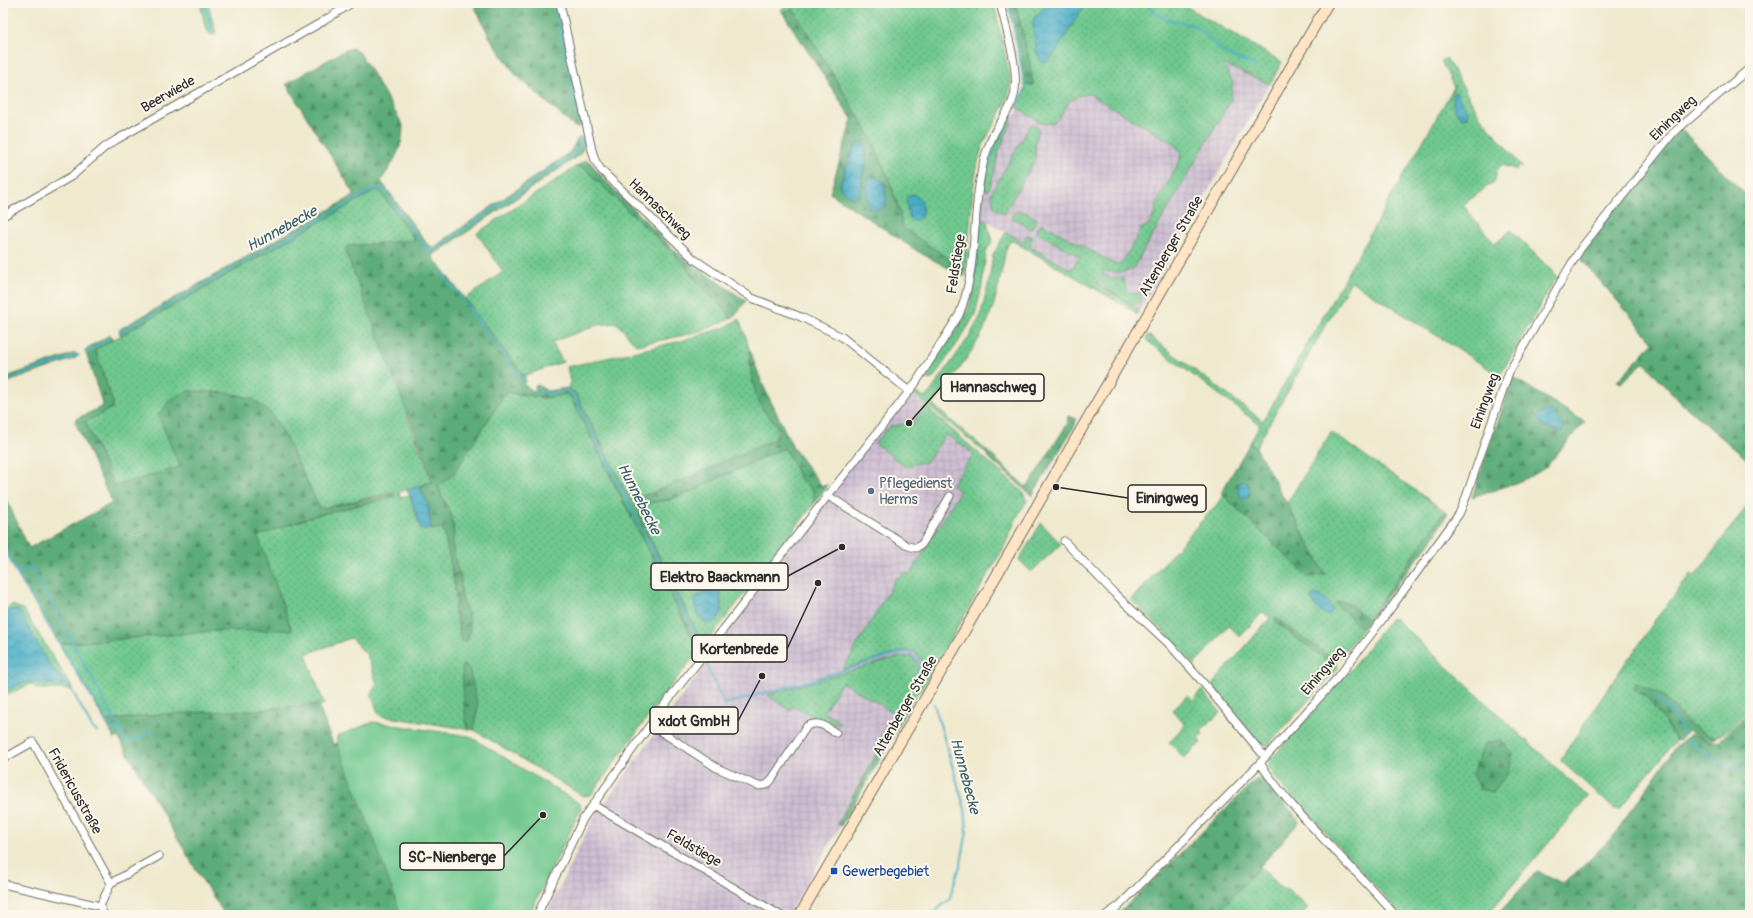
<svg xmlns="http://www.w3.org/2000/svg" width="1753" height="918" font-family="Pangolin,sans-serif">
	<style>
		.industrial { fill: url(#industrial-grid) }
		.grass { fill: url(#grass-dots); stroke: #4e7a5c; fill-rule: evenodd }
		.forest { fill: url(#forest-firs); stroke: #446c52; fill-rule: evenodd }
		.pitch { fill: #70c88e; stroke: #4e7a5c }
		.water { fill: url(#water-waves); stroke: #386c78 }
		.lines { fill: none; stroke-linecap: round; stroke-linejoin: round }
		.stream { stroke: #46adc5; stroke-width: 2 }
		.minor-casing { stroke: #706e64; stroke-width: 9 }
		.secondary-casing { stroke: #706e64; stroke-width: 12 }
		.minor { stroke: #fff; stroke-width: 7 }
		.secondary { stroke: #fee5c5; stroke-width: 10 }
		.service-dot { fill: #5c6f8a; stroke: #fbf7ec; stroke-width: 1.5 }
		.transit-dot { fill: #1a4fb4; stroke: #fbf7ec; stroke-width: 1.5 }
		.labels { text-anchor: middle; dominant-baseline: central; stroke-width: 4; stroke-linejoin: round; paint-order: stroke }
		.street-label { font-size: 14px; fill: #2b2b2b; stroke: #fbf7ec }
		.service-label { font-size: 14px; fill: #4e5e75; stroke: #fbf7ec; text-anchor: start }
		.transit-label { font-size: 14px; fill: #164399; stroke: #fbf7ec; text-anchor: start }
		.water-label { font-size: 15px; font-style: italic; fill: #365f69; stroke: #fbf7ec }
		.leader { fill: none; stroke: #2b2b2b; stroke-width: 1.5 }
		.callout-dot { fill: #2b2b2b; stroke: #fbf7ec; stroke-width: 1.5 }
		.callout { fill: #fbf7ec; stroke: #2b2b2b; stroke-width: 1.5 }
		.callout-label { font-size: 15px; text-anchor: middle; font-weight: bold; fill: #2b2b2b }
	</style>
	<defs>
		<pattern id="industrial-grid" width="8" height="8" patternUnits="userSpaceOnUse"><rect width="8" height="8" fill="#cdbed2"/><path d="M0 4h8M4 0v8" fill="none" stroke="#b0a3b4"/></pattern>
		<pattern id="grass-dots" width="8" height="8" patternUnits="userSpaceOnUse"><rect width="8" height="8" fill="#70c88e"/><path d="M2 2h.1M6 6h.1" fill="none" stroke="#5ca374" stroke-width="1.8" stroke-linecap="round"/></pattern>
		<pattern id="forest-firs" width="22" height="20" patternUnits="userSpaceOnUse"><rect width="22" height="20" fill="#5cac79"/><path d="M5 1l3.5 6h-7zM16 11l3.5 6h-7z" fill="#4c8c63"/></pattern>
		<pattern id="water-waves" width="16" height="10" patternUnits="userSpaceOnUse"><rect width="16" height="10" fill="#46adc5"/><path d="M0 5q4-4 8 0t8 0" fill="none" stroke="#3b8da0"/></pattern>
	</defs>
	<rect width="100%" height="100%" fill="#fbf7ec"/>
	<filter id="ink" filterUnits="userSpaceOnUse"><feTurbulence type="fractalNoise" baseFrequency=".025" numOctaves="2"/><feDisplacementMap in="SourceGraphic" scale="8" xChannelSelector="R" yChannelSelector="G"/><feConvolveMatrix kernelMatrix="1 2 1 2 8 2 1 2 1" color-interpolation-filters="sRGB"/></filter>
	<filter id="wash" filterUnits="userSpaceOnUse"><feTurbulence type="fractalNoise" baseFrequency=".012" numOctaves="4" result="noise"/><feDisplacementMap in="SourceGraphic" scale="16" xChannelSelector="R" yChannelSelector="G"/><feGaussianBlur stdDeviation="0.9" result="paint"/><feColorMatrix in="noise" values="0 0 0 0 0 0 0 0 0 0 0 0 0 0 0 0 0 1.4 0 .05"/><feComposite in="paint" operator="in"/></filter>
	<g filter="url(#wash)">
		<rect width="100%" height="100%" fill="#efe9ce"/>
		<path class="industrial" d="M1015 3H1180L1282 62 1140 310 981 218 984 187 997 140 1010 117 1018 112 1017 107 1022 99 1026 85H1033L1030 63Z
			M907 390 987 460 937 657 886 749 788 915H546L591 822 877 426Z"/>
		<path class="grass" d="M200 3H208L216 33 213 36 206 30Z
			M791 3H994L1011 82C1009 107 989 127 981 151 969 190 972 230 965 270L905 230 902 225 900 213 891 185 872 139 793 9 782 12 781 10Z
			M1015 3H1180L1282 62 1270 84 1223 64 1233 82 1231 100 1133 269C1122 274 1115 273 1104 271L1102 274 1112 278H1123C1126 291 1127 295 1142 293L1140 302 1134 305 1109 290 1099 281 1097 284 1140 310 1136 315 1135 312 1013 241 1009 242 1006 249C1001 274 997 300 987 323 976 349 950 380 933 405L987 451V454L915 395 917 393 926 398 969 337 980 317 989 281 993 255 1006 232 1023 242 1027 235 1033 238 1029 246 1071 270 1080 257 1036 232 1041 223 1113 263 1118 264 1122 263 1142 228 1148 226 1156 211 1155 206 1180 160 1181 154 1176 145 1089 94C1083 95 1076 96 1071 100 1062 108 1061 126 1044 123 1035 121 1025 112 1017 107L1022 99 1026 85H1033L1030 63Z
			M1446 58 1480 116 1523 168 1519 165 1517 170 1502 165 1497 170 1495 181 1463 205 1495 244 1511 230 1557 276 1500 376 1351 281 1256 447 1250 443 1260 425 1146 340 1148 335 1263 421 1454 87 1441 61Z
			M1010 117 1011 123 999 151 991 185 988 190H983C986 164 996 139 1010 117Z
			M1031 124 1038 128 1039 131C1033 141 1037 150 1034 161L1004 214 994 208 991 193Z
			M577 166 585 169 680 260 704 290 728 313 730 319C701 333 668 339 636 345L617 323 598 325 552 342 563 362C549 366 537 372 523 376L465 299 503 272 477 233Z
			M376 190 380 191 415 240H413L407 416 432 482 399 492 400 497 410 495 421 530 443 528 452 569 457 603 455 612 458 619 459 630 468 640 470 629 468 613 462 599 460 573 457 568 452 545 454 534 451 514 442 497 438 485 453 475 506 392 545 398 567 394 570 396 699 651 665 693 591 795 583 796 474 730 475 718 477 710 469 669 464 703 467 729 381 716 378 713 371 693 377 684 367 655 351 638 306 654 324 704 319 707 318 704 258 710 162 714 105 721 59 644 216 631 292 630 257 536 317 515 394 497 392 492 320 509 286 439 272 414 252 399 230 393 188 391 158 415 180 467 114 486 85 421 112 408 113 403 95 350Z
			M1017 211 1025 212 1037 219 1031 229 1011 217Z
			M981 218 987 222 992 241 986 252 982 286 975 315 961 338 934 377 930 380 923 376 942 348 946 346 957 331 969 308 975 286Z
			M739 319C743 329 747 339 749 349 751 354 749 359 750 364 751 376 755 389 759 400 764 415 788 427 772 442L657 491 630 500 576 394 568 388 570 382 567 367 681 341 725 327Z
			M925 406 1023 492 1027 501 1019 513 1003 549 934 669 920 691 913 698 886 749 877 743 894 713 842 682 824 712 840 722 839 725 822 720 792 706 790 711 768 695 901 656 911 657 926 674 929 669 914 652 907 650 843 669 897 577 900 578 904 572 910 575 960 491 951 485 974 454 946 434 927 462 904 466 875 443 890 426 913 423Z
			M1331 432 1445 511 1367 621 1347 601 1335 603 1362 629 1336 662 1276 618 1275 622 1338 668 1267 746H1263L1211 686 1270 618 1263 612 1240 636 1228 626 1194 665 1163 631 1131 600 1224 496 1309 577 1325 574 1287 503Z
			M784 448 786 450 801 480 813 490 814 504 703 647 692 622 642 522 639 511 644 506 649 503 668 500 693 491 718 478ZM711 587 720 592 722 611 714 622C698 625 694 609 696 597Z
			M1750 502V707C1741 717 1722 743 1707 735 1703 733 1699 729 1694 726L1691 727 1665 697 1633 689 1647 697 1669 728 1676 741 1619 809H1614L1561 761 1562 757 1630 656 1631 657 1655 620 1691 574 1695 576Z
			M1041 523 1061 544 1031 572 1019 560Z
			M12 605 23 609 73 689H36L31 684 3 696V693L20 684 30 682 62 685 61 676 54 672 10 610 3 614V610Z
			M1391 618H1394L1588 797 1487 915H1402L1277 780 1269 768V761L1349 672Z
			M1202 690 1221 712 1201 730 1203 734 1198 739 1201 743 1184 758 1169 742 1185 725 1172 710 1188 695 1193 700Z
			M1260 867 1283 889 1289 890 1308 908 1301 915H1215Z"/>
		<path class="forest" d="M473 3H557L584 124 577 128 573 126 515 74 490 38Z
			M1008 3H1015L1030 63 1033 85 1025 84Z
			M793 9 872 139 891 185 900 213 902 225 906 230 965 270 964 277 917 251 830 193 852 119 782 12ZM855 148 867 151 860 191 852 198 841 189 840 185 848 160 854 152Z
			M353 48 360 53 403 125C403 149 394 161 381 181L428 245 434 247 570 152 578 138 580 137 584 139C586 145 582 152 578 156L432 256 525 377V382L523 384 535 392V386L538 385 547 391 568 388 576 394 630 500 657 491 775 439 779 433V429C775 421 767 416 763 409 753 393 749 368 750 350L762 383 794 449 822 486 828 485 814 504 813 490 801 480 786 450 781 449 737 470 718 478 693 491 668 500 649 503 644 506 639 511 642 523 697 632 703 647 699 651 570 396 567 394 545 398 506 392 453 475 438 486 442 497 451 514 454 534 452 545 457 568 461 577 460 584 462 599 468 613 470 629 466 643 462 641C458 630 459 621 454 610L457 602 452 569 443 528 431 529 429 509 419 486 432 482 427 464 345 250 347 246 415 240 380 191 376 190 122 335 119 333 120 329 355 195 286 84 345 50Z
			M1680 128 1750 199V462L1679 401 1644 362 1621 383 1617 381 1640 357 1653 342 1581 259 1580 254 1625 193Z
			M585 160 590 162 605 180 681 256 746 301 735 316 730 319 728 313 704 290 680 260 585 169 577 166Z
			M110 335 113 337 112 340 95 350 113 403 112 408 85 422 114 486 180 467 158 415 170 400 188 391 230 393 252 399 272 414 286 439 320 509 394 493V497L317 515 258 536 292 630 216 631 59 644 16 573 3 547V492L29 548 112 503 75 422 76 419 103 406 85 350 87 348Z
			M75 353 78 355 76 358 3 384V378Z
			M1513 377 1585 422 1545 468C1523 483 1497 489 1472 497Z
			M1070 416 1076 419 1075 425 1032 496 991 460 986 453 987 451 1025 486H1028L1069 421 1067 417Z
			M1250 443 1256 447 1325 574 1309 577 1221 493Z
			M1445 511 1448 513 1430 543 1362 629 1335 603 1347 601 1368 620Z
			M1276 618 1336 662 1338 668 1275 622Z
			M462 665H466L469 669 478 706 474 730 467 729 464 703Z
			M1636 683 1665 697 1691 727 1694 726 1708 736 1717 737 1711 742 1719 741 1750 712V915H1497L1537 871 1541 872 1562 883 1572 877 1613 836 1677 745 1691 734 1711 742 1689 731 1682 738 1676 741 1669 728 1647 697 1633 689Z
			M318 704 333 744 337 743 369 825 401 915H225L199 875 118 737 115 739 105 721 162 714 258 710Z
			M1501 740 1512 752 1509 771 1493 792 1479 789 1472 774 1485 743Z
			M881 746 886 749 841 826 837 824Z
			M1257 778H1263L1300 821 1265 861 1215 915H1117Z"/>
		<path class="pitch" d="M373 722 469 736 580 804 581 809 529 915H401L369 825 337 743V736Z"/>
		<path class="water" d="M1052 3H1086L1053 56 1048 62 1042 63C1037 56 1036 49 1035 41 1030 17 1033 16 1052 3Z
			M1456 92 1468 113 1467 117 1462 118C1455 113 1451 102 1453 93Z
			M861 142 866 145V160L859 195 852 198 841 189 840 185C845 171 850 158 856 145Z
			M875 177 883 181 887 200 883 208 878 210 869 208C867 198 865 188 869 178Z
			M910 194 915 195 922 201C922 210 925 219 913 221L909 217 906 198Z
			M1541 412H1552L1563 425 1562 432 1545 427 1537 418Z
			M1243 481 1248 483C1250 489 1251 494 1245 499H1241L1238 488 1239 483Z
			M419 486 428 503 431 529 421 530 410 495 407 491V490Z
			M711 587H715L720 592 722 611 717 621 707 623C699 621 695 608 694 600Z
			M1315 594C1323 596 1330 603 1333 611L1329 615H1326L1315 606 1311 599Z
			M14 609 20 612 50 666 63 680 62 685 30 682 20 684 3 693V614Z"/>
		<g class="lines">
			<path class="stream" d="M205 3 212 32
				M554 3 581 126
				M1009 3 1025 86
				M1145 3 1155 13 1164 18 1192 25 1200 30 1224 52 1231 57 1254 64 1255 68
				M1009 4 1025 5 1034 3
				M1018 106 1024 92
				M983 188C988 163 996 140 1010 118
				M427 250 436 248 567 159C575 152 581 149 582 137
				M976 259 983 196
				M441 271 519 376 526 381
				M120 332 376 188H381L386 193 431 256
				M945 345C964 317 972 299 976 265
				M85 352 112 337
				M3 381 79 355
				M536 388 546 394 566 391 573 395 693 630 701 650
				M3 547 18 574 31 566 127 743 153 732
				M18 574 114 733
				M707 665 723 702 725 704 805 682 903 652 910 653 929 673
				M63 682 74 694 92 727 97 732
				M1655 697 1674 715 1684 735
				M1688 739 1718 763 1738 768 1750 766
				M930 915 949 900 961 863 967 831 965 809 934 704"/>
		</g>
	</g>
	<g filter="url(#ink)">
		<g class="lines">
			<defs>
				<path id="minor" d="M560 3 592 150 595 160 601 170 694 259 752 298 801 317 842 337 909 391
					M3 216 72 176 105 147 116 140 322 22 352 3
					M827 495 908 546 916 548 922 544 950 496
					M1064 541 1114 593 1169 644 1206 686 1265 757
					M651 725 717 768 758 786 766 785 770 782 807 726C818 720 827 727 836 733
					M3 759 33 742 111 883
					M1260 763C1297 819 1351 863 1395 915
					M593 805 780 915
					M3 884 100 906 104 915
					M100 906 111 883 159 856
					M537 915 583 819 665 704 915 384 959 315C980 264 970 206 986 153 989 145 992 136 997 128 1004 116 1014 104 1015 90 1018 66 1006 28 1000 3
					M1106 915 1119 906 1260 763 1339 676 1391 608 1459 514 1465 500 1509 372 1564 276 1581 248 1673 133 1750 68"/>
				<path id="secondary" d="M800 915 1328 3"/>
			</defs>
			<use href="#minor" class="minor-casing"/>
			<use href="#secondary" class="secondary-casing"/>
			<use href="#minor" class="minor"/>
			<use href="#secondary" class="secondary"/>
		</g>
	</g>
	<circle class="service-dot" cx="871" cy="491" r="4"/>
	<rect class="transit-dot" x="830" y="867" width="8" height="8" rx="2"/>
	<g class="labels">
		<g class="street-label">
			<text transform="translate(168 94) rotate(-30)">Beerwiede</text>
			<text transform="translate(1673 118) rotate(-44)">Einingweg</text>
			<text transform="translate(660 209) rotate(44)">Hannaschweg</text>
			<text transform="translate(1171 246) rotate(-60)">Altenberger Straße</text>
			<text transform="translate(956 264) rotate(-81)">Feldstiege</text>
			<text transform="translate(1485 401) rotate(-70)">Einingweg</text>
			<text transform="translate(1323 671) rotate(-49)">Einingweg</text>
			<text transform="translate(905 706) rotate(-60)">Altenberger Straße</text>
			<text transform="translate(75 791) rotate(61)">Fridericusstraße</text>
			<text transform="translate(694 848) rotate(30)">Feldstiege</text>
		</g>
		<g class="service-label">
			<text x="879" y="483">Pflegedienst<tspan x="879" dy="16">Herms</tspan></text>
		</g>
		<g class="transit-label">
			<text x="842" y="871">Gewerbegebiet</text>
		</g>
		<g class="water-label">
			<text transform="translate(282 229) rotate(-29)">Hunnebecke</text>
			<text transform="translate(639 499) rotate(63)">Hunnebecke</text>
			<text transform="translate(965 776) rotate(75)">Hunnebecke</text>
		</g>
	</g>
	<path class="leader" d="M909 423L941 387M1056 487L1128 498M842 547L788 576M818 583L787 649M762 676L738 721M543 815L504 856"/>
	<g class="callout-dot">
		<circle cx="909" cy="423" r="4"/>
		<circle cx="1056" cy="487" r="4"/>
		<circle cx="842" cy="547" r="4"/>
		<circle cx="818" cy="583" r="4"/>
		<circle cx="762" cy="676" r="4"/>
		<circle cx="543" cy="815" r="4"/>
	</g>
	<g class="callout">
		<rect x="941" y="374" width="103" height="27" rx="4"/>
		<rect x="1128" y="485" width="78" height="27" rx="4"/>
		<rect x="651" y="563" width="137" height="27" rx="4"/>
		<rect x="692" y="635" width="95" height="27" rx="4"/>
		<rect x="650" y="707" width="88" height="27" rx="4"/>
		<rect x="400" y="843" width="104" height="27" rx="4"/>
	</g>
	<g class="callout-label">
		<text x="993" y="392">Hannaschweg</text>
		<text x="1167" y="503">Einingweg</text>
		<text x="720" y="582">Elektro Baackmann</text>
		<text x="739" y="654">Kortenbrede</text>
		<text x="694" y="726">xdot GmbH</text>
		<text x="452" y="862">SC-Nienberge</text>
	</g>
	<rect width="1753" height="918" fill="none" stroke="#fbf7ec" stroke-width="16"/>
</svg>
